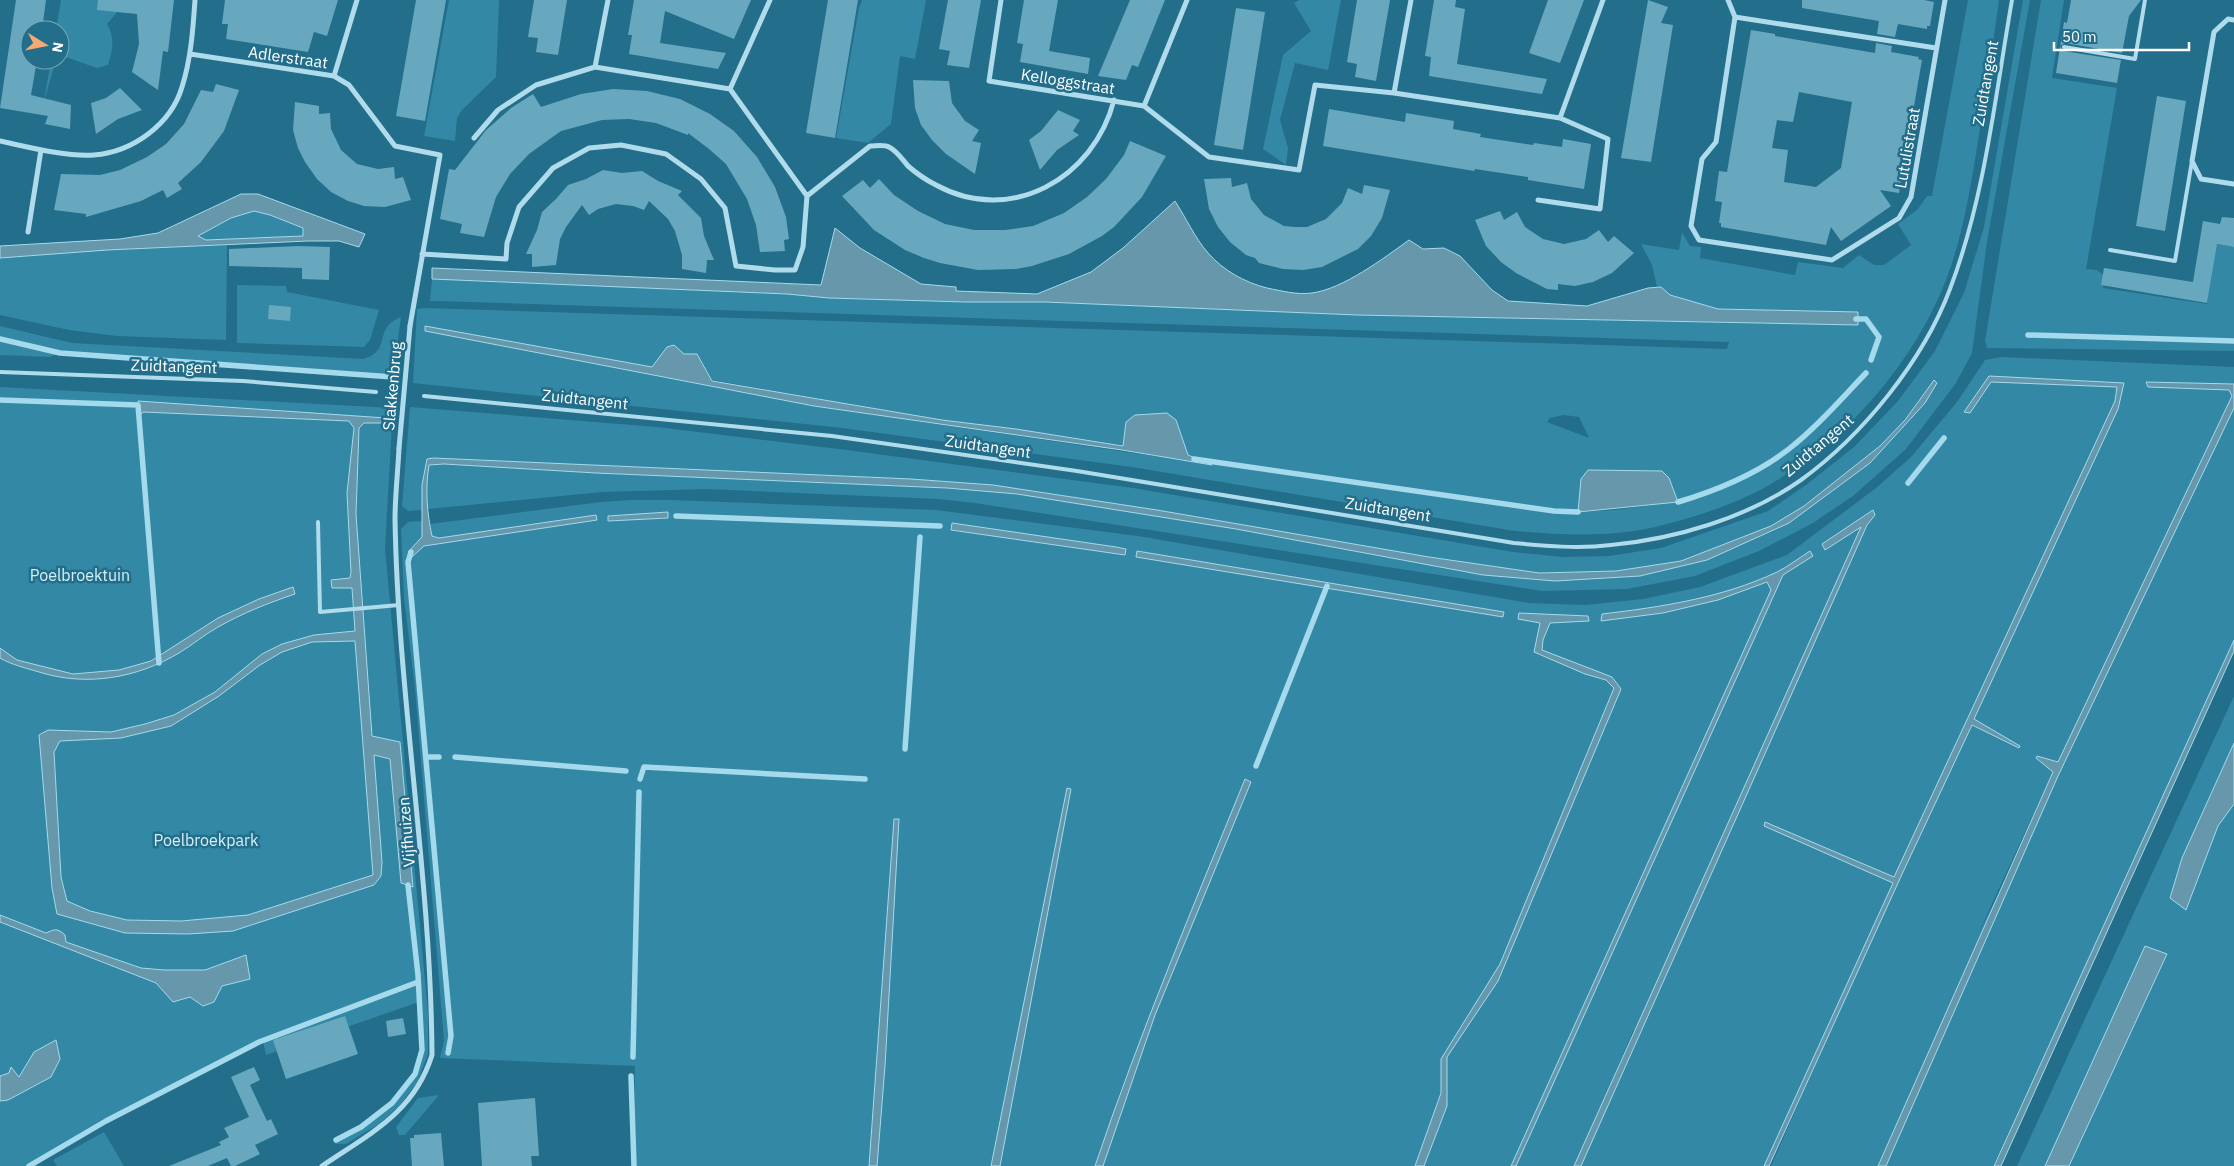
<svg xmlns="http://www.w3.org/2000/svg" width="2234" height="1166" font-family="'IBM Plex Sans',sans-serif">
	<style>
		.green { fill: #3388a6; fill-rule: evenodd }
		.water { fill: #6697ab; stroke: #a4daec; fill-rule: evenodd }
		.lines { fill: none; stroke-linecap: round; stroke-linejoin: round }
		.stream { stroke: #a4daec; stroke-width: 5.5 }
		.building { fill: #67a8bf; fill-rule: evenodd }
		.lane { stroke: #b0dbeb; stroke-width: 4 }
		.street { stroke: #b0dbeb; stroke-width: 5 }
		.street-bridge { stroke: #b0dbeb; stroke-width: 5 }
		.labels { text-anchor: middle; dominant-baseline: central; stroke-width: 5; stroke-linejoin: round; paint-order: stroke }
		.street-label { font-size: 16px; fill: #fff; stroke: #226e8b }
		.park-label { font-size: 16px; fill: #d4eff8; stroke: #226e8b }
	</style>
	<rect width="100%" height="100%" fill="#226e8b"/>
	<path class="green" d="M61 0H121L119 10 107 24C115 38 113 50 108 65L97 68 63 56 60 49V30H56Z
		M449 0H499L496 77 462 110 457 118 455 141 424 136Z
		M862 0H926L915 59 900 56 891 124 868 143 836 138 859 8Z
		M1299 0H1341L1328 70 1295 63 1280 120 1288 148 1286 165 1263 149 1283 55 1311 31 1294 3Z
		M1968 0H1999C1993 45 1986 90 1979 135 1971 184 1964 233 1946 280 1913 365 1844 443 1764 488 1734 504 1696 517 1663 525 1615 538 1564 535 1515 531L1132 467 842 428 413 383 417 309 424 308 1727 349 1729 342 436 301H430L432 279 787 294 829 298 965 302H1045L1357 315 1858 325 1857 312 1718 309 1670 295 1661 287H1657L1652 265 1641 244 1679 250 1682 232 1690 246 1701 247 1700 258 1795 275 1798 262 1843 268 1859 255 1874 265H1884L1911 245 1898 224 1918 209 1927 196H1932ZM425 327 652 367 697 354 712 380 942 420 1016 429 1188 455 1209 464 814 406 426 331ZM1564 415 1579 417 1589 438 1547 422 1550 418ZM1669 478 1677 502 1614 510 1578 512Z
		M2023 0H2030L1987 242 1972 353 1956 383 1906 449 1853 496 1813 523 1759 551 1695 576 1627 589 1542 591 975 503 938 499 707 489 602 492 428 509 426 482 429 465 444 464 596 473 947 488 1017 494 1236 529 1483 575 1640 576 1789 523 1902 429 1933 380 1905 420 1880 446 1804 506 1771 526 1681 561 1616 571 1539 573 1429 557 1157 510 993 485 911 479 433 458 427 459 422 485V510L408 511 402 506 410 407 657 427 839 449 1133 488 1513 552 1562 557 1609 556 1661 548 1768 511 1806 485 1854 447 1898 401 1935 351 1964 293 1984 227Z
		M2041 0H2064L2052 78 2117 88 2086 269 2097 270 2105 276 2103 288 2207 304 2216 244 2234 247V351L1987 348 1985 341Z
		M51 60H56L44 101Z
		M254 211 270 215 304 228 303 236 206 240 198 236 231 218Z
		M227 245 226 340 117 336 69 330 0 315V258L107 250Z
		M237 285 286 286 287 292 379 310 370 340 364 347 237 343Z
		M401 317 393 377 60 353 50 357 0 355V326L72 343 363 359C393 351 372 328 401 317Z
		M2002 357 2234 367V643L1993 1166H1771L1871 938 1766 1166H1579L1639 1037 1634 1029 1576 1166H633L635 1066 440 1058 444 1041 415 688 404 598 401 529 408 522 422 521V537L408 552 412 556 424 546 596 520V515L439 538 432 536 430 524 601 502 630 500H671L936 510 1138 536 1529 603 1585 605 1643 599 1700 587 1787 555 1876 488 1911 457 1957 402 1985 360ZM645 514 667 518 625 520 608 516ZM952 523 1116 547 1125 548V555L951 530ZM1138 551 1504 612 1503 617 1136 557ZM2037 756 2058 762V776L1979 932 2053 772 2036 758ZM1151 1012 1114 1114 1121 1090Z
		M0 387 393 408 385 548 428 1013V1054L417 1083 399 1106 379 1124 346 1144H335L336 1140C373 1122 413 1094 421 1052 425 1037 420 1017 419 1002L266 1055 263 1041 259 1042 106 1121 29 1166H0Z
		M2234 696V743L2182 858 2170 898 2186 909 2218 826 2234 804V1166H2069L2167 955 2145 947 2045 1166H2017Z
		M439 1095 405 1135H399L396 1127 418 1098Z
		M104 1132 124 1166H57L53 1160Z"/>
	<path class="water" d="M241 194H258L365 234 359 247 339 241H308L107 250 0 258V246L120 239 158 233ZM254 211 270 215 303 228V236L206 240 198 236 231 218Z
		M1175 201C1186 218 1195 238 1208 253 1224 271 1244 282 1267 288 1282 291 1297 295 1312 293 1343 289 1384 258 1409 240L1423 249 1444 248 1460 256 1492 290 1508 301 1587 306 1648 288 1661 287 1670 295 1718 309 1858 312V325L1357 315 1045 302H965L829 298 787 294 432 279V268L821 285 835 228 860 248 921 284 956 287V291L1037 294 1091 272 1123 248Z
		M425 326 652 367 667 347 674 345 684 354H697L712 381 942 420 1016 429 1123 446 1126 422 1135 415 1167 413 1176 420 1188 455 1212 465 1122 450 814 406 425 331Z
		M1989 376 2124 383 2118 409 1974 719 2020 746 2019 748 1972 725 1903 872 1769 1166H1764L1893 883 1764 826 1765 822 1894 877 2115 401 2117 387 1991 382 1970 413 1964 412Z
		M1934 380 1937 383 1925 403 1870 463 1789 523 1707 560 1640 576 1555 581 1483 575 1236 529 1017 494 947 488 596 473 444 464 429 465C425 489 427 513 432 536L439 538 596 515 597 520 424 546 412 557 408 552 422 537V485L427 459 433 458 911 479 993 485 1157 510 1429 557 1539 573 1616 571 1681 561 1771 526 1804 506 1880 446 1905 420Z
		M2146 382 2234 384V408L2058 776 1886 1166H1878L2053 772 2036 758 2037 756 2058 762 2232 396 2229 390 2148 387Z
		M138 401 386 418V423H364L359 428 356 514 372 736 400 742 413 887 401 883 390 759 374 755 382 862 381 876 374 885 233 931 188 934 125 933 57 914 52 888 39 735 48 730 111 732 145 724 174 715 215 692 262 654 282 644 314 635 355 631 352 588H332L331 580 350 578 351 572 347 493 354 428 349 421 143 412 139 417ZM355 641 373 875 248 915 181 921 127 920 90 911 67 901 61 877 54 752 60 741 121 738 171 726 219 696 260 665 282 652 312 642Z
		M1588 470 1662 471 1669 478 1678 502 1578 512 1581 479Z
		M1873 510 1875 515 1867 525 1581 1166H1574L1861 527 1825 550 1822 544Z
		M668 512V518L608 521V516Z
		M952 523 1116 547 1126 549 1125 555 951 530Z
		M1137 551 1504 612 1503 617 1136 557Z
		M1810 551 1813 556 1783 575 1516 1166H1511L1771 590 1767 582 1718 600 1663 613 1601 621 1602 614C1661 607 1722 598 1777 572 1789 566 1799 558 1810 551Z
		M293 587 295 594C268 603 243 613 218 627 204 635 192 645 179 653 137 678 87 687 39 672 26 668 12 665 0 658V648L17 660 73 674 119 670 151 661 218 618 259 599Z
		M1519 613 1588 616 1589 621 1550 623 1543 640 1542 650 1612 677 1621 689 1498 981 1447 1057V1106L1424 1166H1415L1441 1093V1059L1500 964 1614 688 1606 680 1585 674 1534 652 1540 623 1518 619Z
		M2234 640V651L2001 1166H1994Z
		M2234 743V804L2218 826 2186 910 2170 898 2182 858Z
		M1245 779 1251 782 1155 1015 1103 1166H1095C1139 1035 1193 907 1245 779Z
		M1067 788 1071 789 1000 1166H991Z
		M894 819H899L885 1066 877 1166H869Z
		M0 915 46 933C55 929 57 928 65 935L66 942 141 968 164 970H205L246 955 250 979 222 986 214 1002 203 1006 190 997 173 1002 156 983 0 922Z
		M2145 946 2167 954 2069 1166H2045Z
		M56 1040 60 1059 51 1077 8 1100 0 1101V1076L9 1073 11 1067 19 1077 34 1052Z"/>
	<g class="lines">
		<path class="stream" d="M1856 319H1866L1879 337 1871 360
			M2028 335 2234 341
			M0 339 60 353 393 377
			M0 400 138 405 159 663
			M1194 459 1554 511 1578 512
			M1908 483 1944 438
			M1678 502C1718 490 1762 472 1795 444 1821 423 1843 397 1866 373
			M676 516 940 526
			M411 552 408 562 451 1036 448 1053
			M905 749 920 537
			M426 757H439
			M455 757 626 771
			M1256 766 1327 586
			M640 779 644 767 865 779
			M633 1057 639 792
			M631 1076 634 1166
			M336 1140 361 1127 392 1103 415 1074 422 1050 418 975 408 885
			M29 1166 106 1121 259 1042 418 982"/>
	</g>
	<path class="building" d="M16 0H46L42 30H30V60H37L31 95 71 105 70 129 45 124 48 116 0 108Z
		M98 0H174L168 52 163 51 158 90 132 72 139 44 137 14 97 10Z
		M225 0H338L327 36 314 32 308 52 226 39 228 24H222Z
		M416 0H446L425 121 396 116Z
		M534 0H567L558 55 536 52 538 38 528 37Z
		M634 0H751L734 39 665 11 660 43 726 53 718 69 629 54 632 35H628Z
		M828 0H858L835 138 806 133Z
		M948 0H981L969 68 947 65 950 51 939 49Z
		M1024 0H1058L1049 51 1090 58 1088 74 1020 62 1023 44 1017 43Z
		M1130 0H1165L1138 67 1132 65 1126 80 1098 76Z
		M1357 0H1390L1376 81 1355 77 1357 64 1347 62Z
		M1434 0H1456L1455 7 1465 9 1457 64 1547 79 1542 94 1429 76 1431 57 1425 56Z
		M1548 0H1584L1560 63 1529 53Z
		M1648 0 1668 7 1661 23 1673 25 1651 162 1621 158Z
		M1802 0H1924L1934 2 1930 26H1927V29L1898 24 1895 37 1877 34 1879 21 1802 8Z
		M2071 0H2141L2129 16 2122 53 2065 43 2060 46 2063 51 2121 60 2117 83 2056 73 2064 22 2067 23Z
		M1236 8 1265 12 1243 150 1214 145Z
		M1751 30 1775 34V36L1875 53 1876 43 1892 46 1891 52 1919 57 1918 59 1922 60 1899 193 1880 190 1891 206 1841 241 1831 227 1826 245 1721 227V223H1719L1722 202 1715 201 1719 171 1727 172ZM1799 92 1852 102 1841 168 1816 187 1784 182 1788 150 1772 148 1777 120 1793 122Z
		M913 80 949 81 952 103 965 121 979 130 972 141 981 143 975 174 946 154 932 140 921 125 915 108Z
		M216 84 239 90 224 131 201 162 178 183 182 189 167 198 163 190 141 201 86 217V214L54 210 61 174 100 175 120 170 147 157 166 144 184 124 201 90 213 92Z
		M120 88 142 110 118 119 96 134 91 103 106 98Z
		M613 89 647 91 680 99 710 114 734 131 757 157 775 187 786 217 789 239 784 240 785 251 760 252 756 225 747 199 726 164 709 149 688 133V135L656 123 629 119 602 120 561 131 529 154 510 174 496 197 484 237 460 233 462 224 440 219 449 169 455 170 486 130 511 108 533 94 541 107 581 94Z
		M2157 96 2186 101 2165 231 2136 226Z
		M295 102 319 106V114L330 113 331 129 341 150 357 164 378 169 394 167 395 179 403 177 411 200 385 207 364 206 348 201 331 192 317 179 305 162 298 148 293 130Z
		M1329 109 1405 122 1406 113 1454 121 1453 129 1481 134 1480 137 1533 145 1534 143 1562 147 1563 139 1591 144 1584 189 1528 180V177L1475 169 1474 171 1323 146Z
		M1058 110 1080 120 1073 131 1079 135 1057 150 1040 170 1029 140 1041 131Z
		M1130 141 1166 156 1142 197 1114 227 1102 236 1069 254 1032 266 1016 269 978 270 940 263 924 258 905 250 874 230 842 196 863 180 870 188 879 179 894 195 918 211 945 224 974 230H1005L1033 226 1064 213 1087 197 1106 179 1124 155Z
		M603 170 622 173 642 171 658 181 682 191 678 195 701 218 704 236 714 260H707L706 273 682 269V255L675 231 668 219 649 201 644 210 633 206 616 204 598 209 589 215 582 205 566 227 560 239 556 265 532 267V254H526L537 230 542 212 556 199 568 185 586 179Z
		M1231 178 1232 187 1247 183 1251 199 1264 215 1284 226 1295 227H1307L1326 219 1342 203 1348 188 1362 194 1364 185 1390 190 1382 218 1371 236 1358 249 1322 267 1303 270 1283 269 1259 263 1255 258 1246 255 1230 242 1218 227 1209 209 1204 179Z
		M1500 211 1504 220 1517 212 1525 227 1543 239 1564 244 1586 239 1599 230 1608 242 1614 236 1634 253 1612 273 1593 282 1575 286 1558 284V290L1547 289 1516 273 1501 262 1486 246 1475 220Z
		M2222 217 2234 218V247L2217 244 2207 303 2101 285 2104 268 2193 282 2203 221 2220 224Z
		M298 246 330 247 329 280 302 279V268L229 266V249Z
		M269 305 291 307 290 321 268 319Z
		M345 1016 358 1054 286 1079 273 1040Z
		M403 1018 406 1034 388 1037 386 1021Z
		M254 1067 260 1080 250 1085 267 1121 271 1119 278 1134 255 1145 260 1154 235 1166H231L227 1158 208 1166H169L221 1145 219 1142 229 1137 224 1128 249 1117 231 1077Z
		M535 1098 539 1156H531L532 1166H482L478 1103Z
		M441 1133 444 1166H412L410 1138H414V1135Z"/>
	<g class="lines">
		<path class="lane" d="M2064 47 2135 59 2145 0
			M2110 250 2175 261 2192 161
			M0 372 243 381 376 392
			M424 396 832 436 1077 471 1514 543C1546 546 1578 549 1611 545 1675 539 1747 518 1801 480 1863 435 1923 361 1950 289 1985 197 1995 97 2012 0
			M318 522 320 612 399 605"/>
		<path class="street" d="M1001 0 989 81 1144 106 1209 157 1299 170 1315 85 1394 93 1560 118 1603 0
			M1728 0 1735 17 1716 142 1702 159 1691 226 1699 240 1832 260 1899 218 1911 197 1945 0
			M1735 17 1936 48
			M2234 20 2228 19 2214 32 2192 161 2201 179 2234 184
			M190 54 334 76 349 85 395 146 440 155 410 326
			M595 67 730 89 807 196
			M334 76 357 0
			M730 89 770 0
			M1394 93 1411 0
			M1144 106 1187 0
			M474 138 498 110 536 85 595 67 608 0
			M0 141C28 147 66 157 94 155 133 152 171 124 182 87 191 59 193 29 195 0
			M807 196 870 146C876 146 884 144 889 147 897 151 902 159 908 166 916 173 926 180 936 185 1011 226 1094 178 1114 100
			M1538 200 1600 209 1608 139 1560 118
			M28 232 41 150
			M422 254 506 259 507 243 519 207 553 168 589 148 621 145 666 154 701 179 725 208 736 266 775 270H795L803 247 807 196
			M322 1166C369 1134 414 1113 432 1055 431 876 398 698 395 519 395 496 398 471 399 448"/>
		<path class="street-bridge" d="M399 448 410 326"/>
	</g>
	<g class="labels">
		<g class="street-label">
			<text transform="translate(288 57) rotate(8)">Adlerstraat</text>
			<text transform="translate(1068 81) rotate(9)">Kelloggstraat</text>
			<text transform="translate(1985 83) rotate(-80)">Zuidtangent</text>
			<text transform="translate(1907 148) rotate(-80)">Lutulistraat</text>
			<text transform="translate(174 366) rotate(2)">Zuidtangent</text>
			<text transform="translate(392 386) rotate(-85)">Slakkenbrug</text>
			<text transform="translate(585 399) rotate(6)">Zuidtangent</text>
			<text transform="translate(1818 445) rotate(-40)">Zuidtangent</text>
			<text transform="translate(988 446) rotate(8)">Zuidtangent</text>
			<text transform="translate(1388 509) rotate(9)">Zuidtangent</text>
			<text transform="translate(406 832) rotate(-95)">Vijfhuizen</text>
		</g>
		<g class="park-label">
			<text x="80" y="575">Poelbroektuin</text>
			<text x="206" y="840">Poelbroekpark</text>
		</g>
	</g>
	<g transform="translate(45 45) rotate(100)"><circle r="24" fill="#226e8b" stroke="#7aa8b9"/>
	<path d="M0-4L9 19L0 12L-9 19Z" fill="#f6aa72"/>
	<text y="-8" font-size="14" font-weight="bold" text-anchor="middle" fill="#ffffff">N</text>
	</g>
	<path d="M2054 42v8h135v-8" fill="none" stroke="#ffffff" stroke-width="2.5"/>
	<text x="2062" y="42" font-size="15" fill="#ffffff" stroke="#226e8b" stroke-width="4" paint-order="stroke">50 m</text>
</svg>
